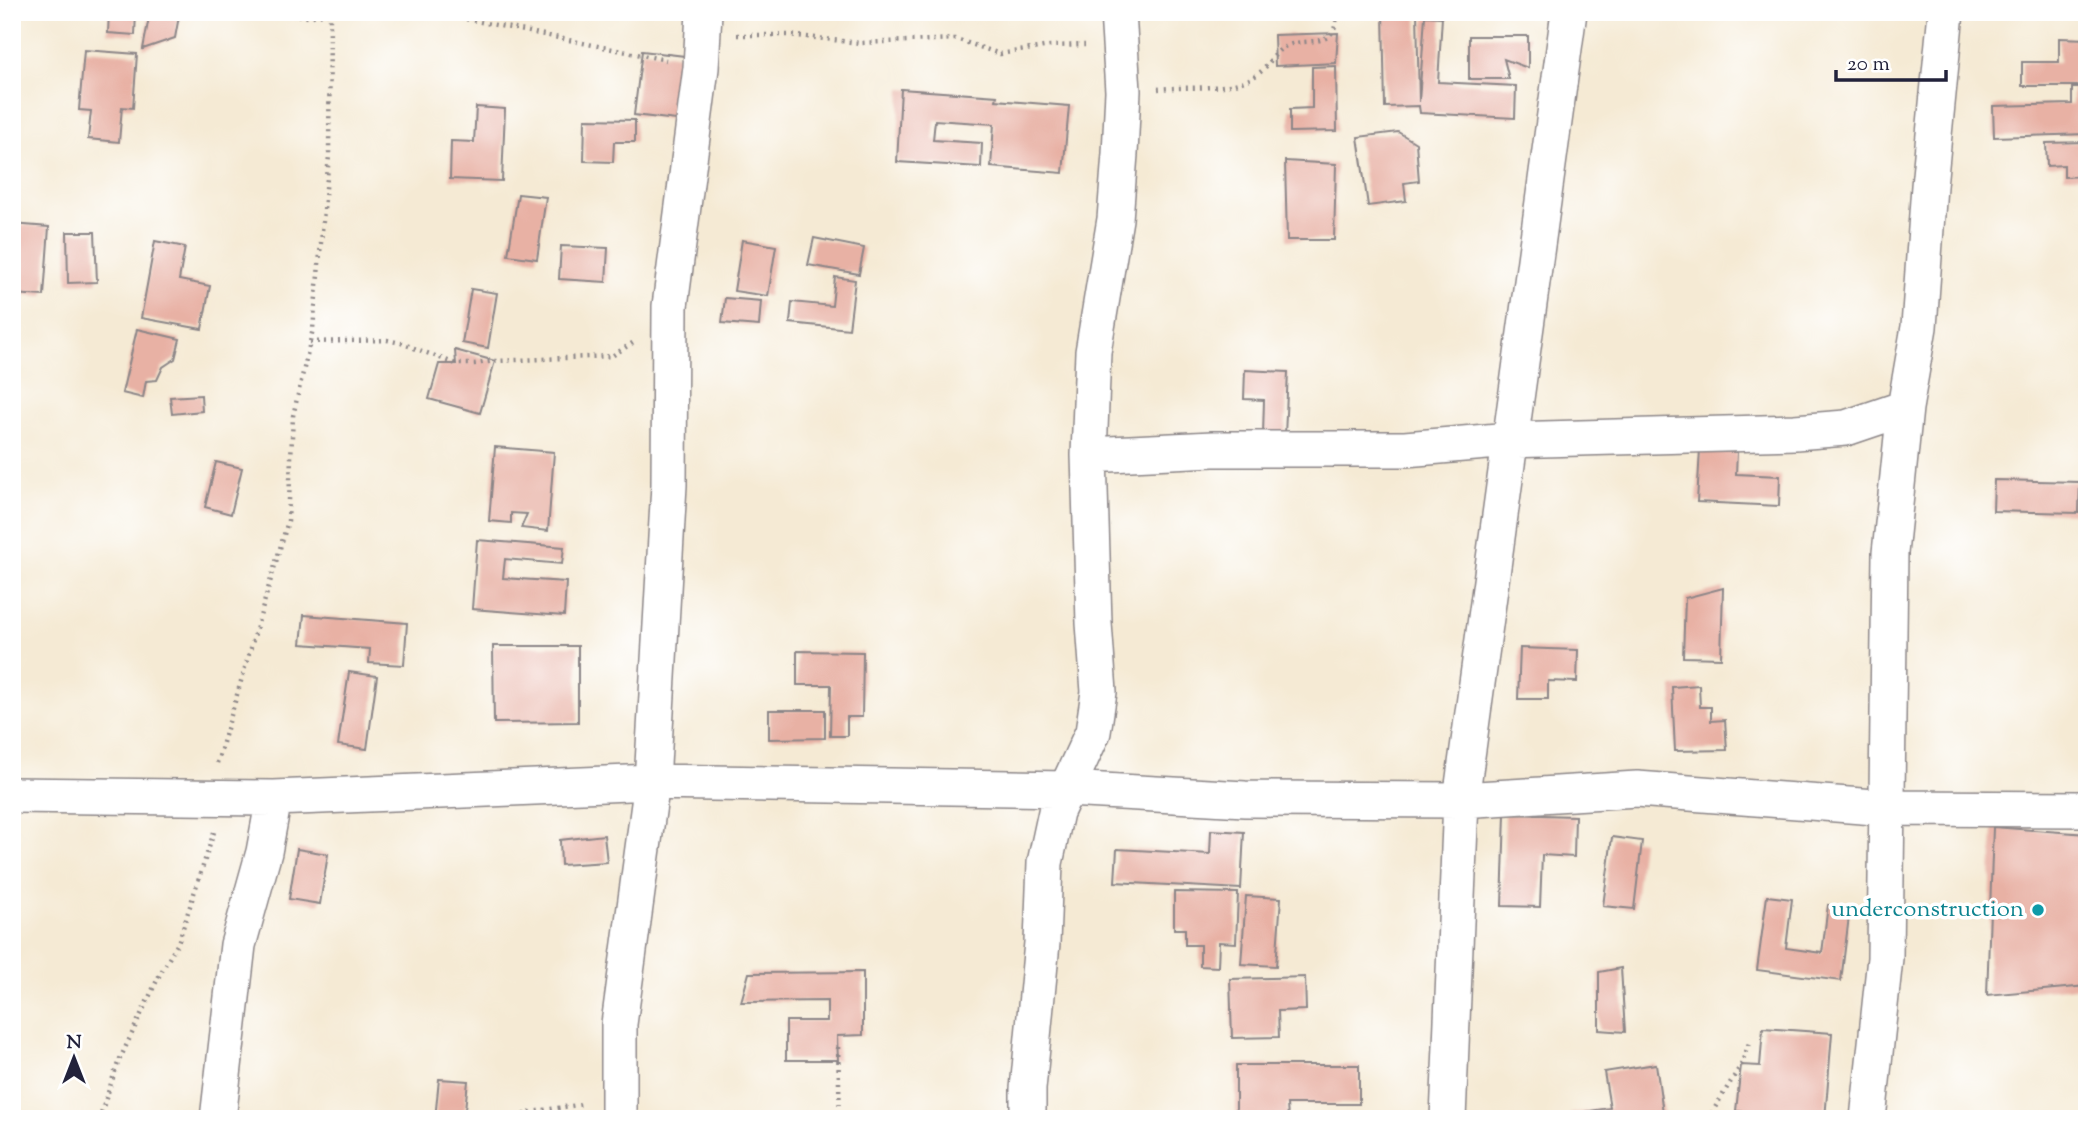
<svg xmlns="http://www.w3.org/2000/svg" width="2099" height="1131" font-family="'Sorts Mill Goudy',serif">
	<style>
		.building { fill: #e8b1a4 }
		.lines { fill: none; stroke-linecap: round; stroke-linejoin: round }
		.minor-casing { stroke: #8c8688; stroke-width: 38 }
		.path { stroke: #8c8688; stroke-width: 4.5; stroke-dasharray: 2 5; stroke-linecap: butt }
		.minor { stroke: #fff; stroke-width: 35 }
		.culture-dot { fill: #0f9aa8; stroke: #fff; stroke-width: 2.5 }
		.labels { text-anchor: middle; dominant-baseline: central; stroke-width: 7; stroke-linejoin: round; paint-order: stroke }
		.culture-label { font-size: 24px; fill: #0d838f; stroke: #fff; text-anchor: end }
	</style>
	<rect width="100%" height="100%" fill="#fff"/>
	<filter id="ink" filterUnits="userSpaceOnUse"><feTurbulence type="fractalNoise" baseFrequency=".0143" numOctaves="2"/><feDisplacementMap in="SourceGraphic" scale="14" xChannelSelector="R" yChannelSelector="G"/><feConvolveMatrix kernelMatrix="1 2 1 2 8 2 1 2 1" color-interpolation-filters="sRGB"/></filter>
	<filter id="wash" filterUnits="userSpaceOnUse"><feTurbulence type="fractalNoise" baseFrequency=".00686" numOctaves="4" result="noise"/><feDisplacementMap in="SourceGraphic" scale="28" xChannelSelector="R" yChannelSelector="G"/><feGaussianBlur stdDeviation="1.57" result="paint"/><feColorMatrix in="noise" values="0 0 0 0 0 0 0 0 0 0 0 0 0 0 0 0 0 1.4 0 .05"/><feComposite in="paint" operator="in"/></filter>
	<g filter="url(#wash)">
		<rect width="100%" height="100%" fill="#f5ead4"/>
		<g id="blocks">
			<path class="building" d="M109 12H136L135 35 108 33Z
				M150 12H192V13L179 16 175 38 143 49Z
				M1383 12H1417L1419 102 1425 16 1442 17 1438 82 1516 86 1515 118 1420 113 1419 106 1385 107Z
				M1338 33 1336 63 1275 66 1274 35Z
				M1469 36H1528V68L1504 59 1509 79H1469Z
				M2059 38 2087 39V86H2022V62H2059Z
				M84 50 137 54 133 108 122 107 119 142 88 139 91 111 79 110Z
				M642 51 693 57 685 121 634 115Z
				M1336 66 1337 131 1290 132V109L1312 108V67Z
				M2072 88H2087V134L1994 137 1993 106 2072 104Z
				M901 89 997 96 996 100 1069 106 1063 173 991 167 994 124 935 120 933 140 982 143 981 167 897 162Z
				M476 107 505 109 502 181 450 179 451 141 474 142Z
				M585 119 635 120V142H614L613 162 584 161Z
				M1398 132 1416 143 1419 181 1404 183 1406 201 1368 206 1358 137Z
				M2087 142V176L2064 177V165L2047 166 2046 143Z
				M1285 161 1336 164 1334 240H1287Z
				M518 194 546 197 537 259 508 255Z
				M12 224 49 227 44 296 12 294Z
				M67 232H95L97 282 68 283Z
				M814 238 864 248 859 274 808 265Z
				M742 240 776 246 768 296 734 291Z
				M155 241 185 247 179 280 210 286 202 329 141 318Z
				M561 246 608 248 606 282 559 279Z
				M835 277 855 280 849 329 790 323 792 302 832 306Z
				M471 289 497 293 488 348 462 343Z
				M725 298 761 301 759 326 722 323Z
				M137 329 180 339 175 359 163 367 157 380 146 381 143 398 122 393Z
				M455 350 495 361 480 413 429 399 439 364H456Z
				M1245 370 1288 372 1285 435H1263L1264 400 1244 399Z
				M201 395 202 411 172 414 170 397Z
				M495 447 554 452 548 531 521 528 527 514 511 513V523L489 521Z
				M1700 449 1737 452 1736 474 1780 476 1779 506 1697 502Z
				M216 462 242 468 231 514 205 507Z
				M1994 480 2080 482 2079 513 1993 511Z
				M477 540 564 547 562 564 505 559 503 578 566 582 564 616 472 609Z
				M1723 588 1721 658 1683 657 1685 598Z
				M304 615 407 623 404 665 369 663 370 649 301 644Z
				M493 646H578V722L494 723Z
				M1520 648 1578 650 1577 682 1548 681V699H1518Z
				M797 651 863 652 862 717H847V736H830L831 685H797Z
				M349 672 377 676 367 749 338 745Z
				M1699 685 1700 707H1711V721L1725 720 1727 750 1675 751 1672 687Z
				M769 710H825V738L769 739Z
				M1505 814 1575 816 1574 857 1542 855 1540 907 1502 906Z
				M1993 827 2087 834V986L1987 995Z
				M1211 830 1244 832 1241 889 1115 882 1117 849 1210 854Z
				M604 835 607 862 561 865 560 840Z
				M1612 837 1642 841 1634 909 1603 906Z
				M297 849 328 854 320 904 289 899Z
				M1174 892 1238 893 1236 943 1219 942 1218 967 1200 966V945H1185V929H1174Z
				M1246 896 1281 898 1276 966 1241 964Z
				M1767 896 1792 899 1786 948 1822 953 1828 905 1850 908 1841 981 1757 970Z
				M1621 968 1625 1032 1599 1030V972Z
				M863 972V1035L837 1036 838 1060H786V1021H827V1001L741 1002 749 973Z
				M1305 977 1306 1010 1278 1011 1279 1037 1232 1038 1230 979Z
				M1763 1028 1832 1033 1825 1119H1744V1112L1736 1111 1741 1065 1760 1066Z
				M1656 1064 1664 1119H1571L1570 1114 1610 1108 1604 1072Z
				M1236 1065H1359V1104H1287L1288 1119H1236Z
				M439 1079 468 1081 464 1119H435Z"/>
		</g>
	</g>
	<g filter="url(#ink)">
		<use href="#blocks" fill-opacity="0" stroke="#8c8688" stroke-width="2"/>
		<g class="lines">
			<defs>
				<path id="minor" d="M1089 455 1213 449H1405L1510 440 1795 432 1846 428 1905 408
					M12 795 274 798 652 782 1067 789 1245 799 1461 800 1637 789 1888 808 2087 809
					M218 1119 238 945 264 852 274 798
					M619 1119V1024L652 782 669 485 670 306 701 68 704 12
					M1028 1119V1089L1042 943 1045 863 1056 812 1093 732 1099 692 1094 623 1089 455 1093 352 1115 219 1120 154 1123 91 1118 12
					M1448 1119 1461 800 1569 12
					M1868 1119 1885 958 1890 553 1905 408 1919 327 1929 186 1946 12"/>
			</defs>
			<use href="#minor" class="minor-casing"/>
			<path class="path" d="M278 12 308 17 332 12
				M432 12 666 60
				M737 35H789L860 43 956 39 1000 54 1050 46 1085 45
				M1158 89C1187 86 1237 92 1259 73 1268 67 1273 55 1281 49 1304 33 1336 55 1337 12
				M310 342 387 340 401 343 456 364H474L495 361 612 356 634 342
				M217 763 288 521 293 416 313 329 329 156 330 14
				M838 1047 840 1119
				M99 1119 118 1063 160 974 178 943 214 832
				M510 1119 531 1112 584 1104
				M1708 1119 1741 1065 1749 1043"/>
			<use href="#minor" class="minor"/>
		</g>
	</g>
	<circle class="culture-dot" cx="2038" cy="910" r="7"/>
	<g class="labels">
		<g class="culture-label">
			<text x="2024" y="910">underconstruction</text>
		</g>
	</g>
	<rect width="2099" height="1131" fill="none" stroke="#fff" stroke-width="42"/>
	<g transform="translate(74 1058)" stroke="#ffffff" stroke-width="5" paint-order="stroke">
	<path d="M0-5L12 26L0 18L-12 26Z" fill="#22223b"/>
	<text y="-10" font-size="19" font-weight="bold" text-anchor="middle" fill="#22223b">N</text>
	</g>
	<path d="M1836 70v10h110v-10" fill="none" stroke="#22223b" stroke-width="3.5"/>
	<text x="1847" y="70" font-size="21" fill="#22223b" stroke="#ffffff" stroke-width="5" paint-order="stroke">20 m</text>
</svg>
